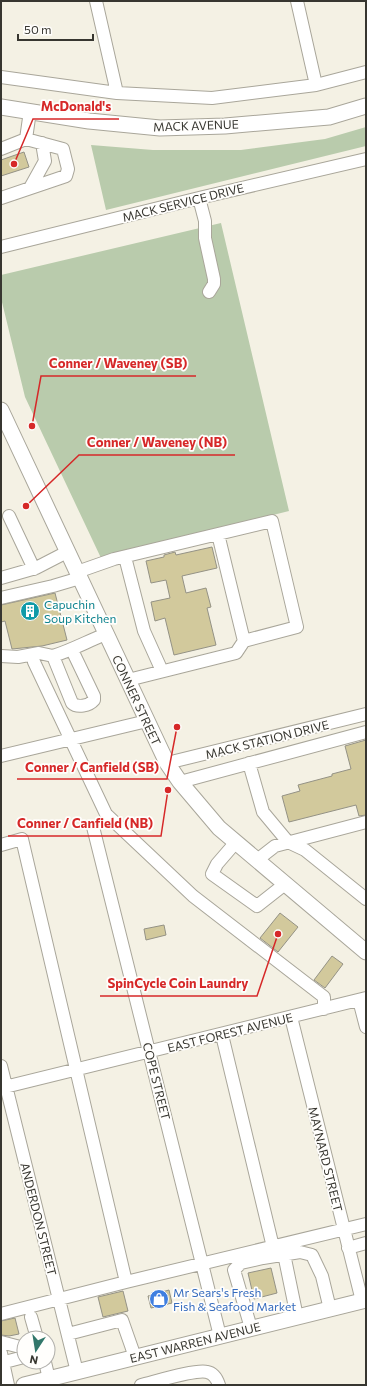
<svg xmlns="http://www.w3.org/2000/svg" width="367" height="1386" font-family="Commissioner,sans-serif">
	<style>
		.green { fill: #b9cbac }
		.building { fill: #d2c99c; stroke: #949285 }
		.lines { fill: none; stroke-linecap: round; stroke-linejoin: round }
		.minor-casing { stroke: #a9a69a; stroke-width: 14 }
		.major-casing { stroke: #a9a69a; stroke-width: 17 }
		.minor { stroke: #fff; stroke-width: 12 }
		.major { stroke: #fff; stroke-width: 15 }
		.labels { text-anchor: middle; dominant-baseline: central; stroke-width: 3.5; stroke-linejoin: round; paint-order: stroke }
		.street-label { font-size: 12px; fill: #373630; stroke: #fffefc }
		.culture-label { font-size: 12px; fill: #0d838f; stroke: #fffefc; text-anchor: start }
		.shop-label { font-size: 12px; fill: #366cbe; stroke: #fffefc; text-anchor: start }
		.leader { fill: none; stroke: #d62828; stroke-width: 1.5 }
		.callout-dot { fill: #d62828; stroke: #fffefc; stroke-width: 1.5 }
		.callout-label { font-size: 13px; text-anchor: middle; font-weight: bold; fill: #d62828; stroke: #fffefc; stroke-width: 3.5; stroke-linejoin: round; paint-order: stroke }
	</style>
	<rect width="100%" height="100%" fill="#f4f1e4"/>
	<path class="green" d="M366 127V146L106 210 91 145 153 150H241L325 139Z
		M221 223 289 511 101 558 25 397 1 298V275Z"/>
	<path class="building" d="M24 152 29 167 1 176V160Z
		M212 547 217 568 182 576 186 593 206 588 211 607 207 608 216 645 174 655 165 618 155 621 151 602 170 598 166 580 151 583 146 561 164 557V555L175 552 176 555Z
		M55 593 67 640 42 646 12 649 5 621 1 622V605Z
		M366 740V815L359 816 356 805 289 822 282 796 300 791 298 785 332 776V774L351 769 345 746Z
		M280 913 298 927 278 952 260 938Z
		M164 925 166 935 146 940 144 929Z
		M332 956 343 964 325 988 314 980Z
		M271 1268 277 1293 254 1299 248 1273Z
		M169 1290 172 1303 151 1308 148 1296Z
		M123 1291 128 1311 103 1317 98 1297Z
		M15 1318 19 1334 9 1336 1 1335V1321Z"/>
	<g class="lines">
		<defs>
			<path id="minor" d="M96 1 117 93
				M297 1 316 85
				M1 77 117 93 212 98 316 85 366 72
				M26 139 30 111
				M1 149 26 139 63 149 68 169 66 176 1 198
				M30 188 45 161 42 143
				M199 198 205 221V238L214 279V284L209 292
				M1 247 199 198 366 159
				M9 516 34 569
				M218 534 244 641
				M125 557 144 631 162 671
				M77 572 114 559 272 521 297 627 244 641 236 653 128 680
				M1 578 36 568 67 552
				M1 598 53 586 80 578
				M72 650 94 696V700C89 706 77 708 72 703L53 656C72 650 88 641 106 634
				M1 656 18 657 39 653 53 656
				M34 662 106 814 193 896 324 997V1009
				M1 756 147 721
				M167 763 366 714
				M249 763 263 812 288 842 305 850 366 899
				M180 782 366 732
				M93 827 220 1336
				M236 842 217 864 212 874 257 906 285 884
				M1 845 22 839 126 1282
				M257 860 275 846 366 822
				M359 1000 366 1027
				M291 1017 362 1301
				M222 1035 273 1247
				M1 1066 77 1372
				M1 1088 366 998
				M348 1248 366 1243
				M284 1254 297 1317
				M1 1314 126 1282 366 1224
				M31 1317 37 1338
				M251 1328 234 1270 241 1263 263 1258 300 1252 312 1255 322 1276 330 1309
				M68 1334 122 1320 135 1357
				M1 1342 24 1348
				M1 1353 8 1385
				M45 1362 49 1379
				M1 1363 24 1357
				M141 1385C154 1382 196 1369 207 1372 213 1373 217 1379 219 1385"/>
			<path id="major" d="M1 107 89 121 160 128 225 126 329 117 366 106
				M1 410 167 763 180 782 219 828 366 952
				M24 1385 366 1300"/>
		</defs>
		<use href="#minor" class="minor-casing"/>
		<use href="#major" class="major-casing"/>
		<use href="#minor" class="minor"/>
		<use href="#major" class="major"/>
	</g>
	<defs>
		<symbol id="building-disc" viewBox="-11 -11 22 22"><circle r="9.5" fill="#0f9aa8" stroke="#fffefc"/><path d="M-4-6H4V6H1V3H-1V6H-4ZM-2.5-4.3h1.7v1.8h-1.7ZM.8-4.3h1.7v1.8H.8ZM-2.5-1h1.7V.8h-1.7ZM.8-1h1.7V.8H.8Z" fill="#fff"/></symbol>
		<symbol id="shop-disc" viewBox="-11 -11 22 22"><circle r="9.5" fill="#3f7fe0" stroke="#fffefc"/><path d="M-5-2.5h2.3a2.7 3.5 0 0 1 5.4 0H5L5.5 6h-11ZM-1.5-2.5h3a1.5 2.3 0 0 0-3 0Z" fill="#fff"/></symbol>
	</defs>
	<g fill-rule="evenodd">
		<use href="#building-disc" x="19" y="600" width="22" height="22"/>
		<use href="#shop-disc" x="148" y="1288" width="22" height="22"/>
	</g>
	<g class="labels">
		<g class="street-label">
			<text transform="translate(196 125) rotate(-2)">MACK AVENUE</text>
			<text transform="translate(183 202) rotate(-14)">MACK SERVICE DRIVE</text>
			<text transform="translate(137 700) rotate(65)">CONNER STREET</text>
			<text transform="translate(267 739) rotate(-14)">MACK STATION DRIVE</text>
			<text transform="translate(230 1032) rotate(-14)">EAST FOREST AVENUE</text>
			<text transform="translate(157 1081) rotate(76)">COPE STREET</text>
			<text transform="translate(326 1159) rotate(76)">MAYNARD STREET</text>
			<text transform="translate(39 1219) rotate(76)">ANDERDON STREET</text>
			<text transform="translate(195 1342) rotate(-14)">EAST WARREN AVENUE</text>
		</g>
		<g class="culture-label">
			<text x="44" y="604">Capuchin<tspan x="44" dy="14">Soup Kitchen</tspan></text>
		</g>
		<g class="shop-label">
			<text x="173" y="1292">Mr Sears's Fresh<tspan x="173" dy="14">Fish &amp; Seafood Market</tspan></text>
		</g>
	</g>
	<path class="leader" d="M14 164L33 119H119M32 426L41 376H196M26 506L79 455H235M177 727L167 779H17M168 790L161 836H8M278 934L257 996H100"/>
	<g class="callout-dot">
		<circle cx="14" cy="164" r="4"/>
		<circle cx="32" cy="426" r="4"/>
		<circle cx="26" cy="506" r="4"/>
		<circle cx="177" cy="727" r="4"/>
		<circle cx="168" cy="790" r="4"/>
		<circle cx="278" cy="934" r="4"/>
	</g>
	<g class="callout-label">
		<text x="76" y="111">McDonald's</text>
		<text x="118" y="368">Conner / Waveney (SB)</text>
		<text x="157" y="447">Conner / Waveney (NB)</text>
		<text x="92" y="772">Conner / Canfield (SB)</text>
		<text x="85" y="828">Conner / Canfield (NB)</text>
		<text x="178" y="988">SpinCycle Coin Laundry</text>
	</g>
	<rect width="367" height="1386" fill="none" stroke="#373630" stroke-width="4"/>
	<g transform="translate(36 1350) rotate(192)"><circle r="19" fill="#fffefc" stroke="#afaeaa"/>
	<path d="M0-3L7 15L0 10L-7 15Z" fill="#32776b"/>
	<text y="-6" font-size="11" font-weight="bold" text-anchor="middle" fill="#373630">N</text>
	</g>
	<path d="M18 34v6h75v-6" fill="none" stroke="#373630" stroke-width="2"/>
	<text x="24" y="34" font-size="12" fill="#373630" stroke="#fffefc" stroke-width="3" paint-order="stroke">50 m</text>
</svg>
